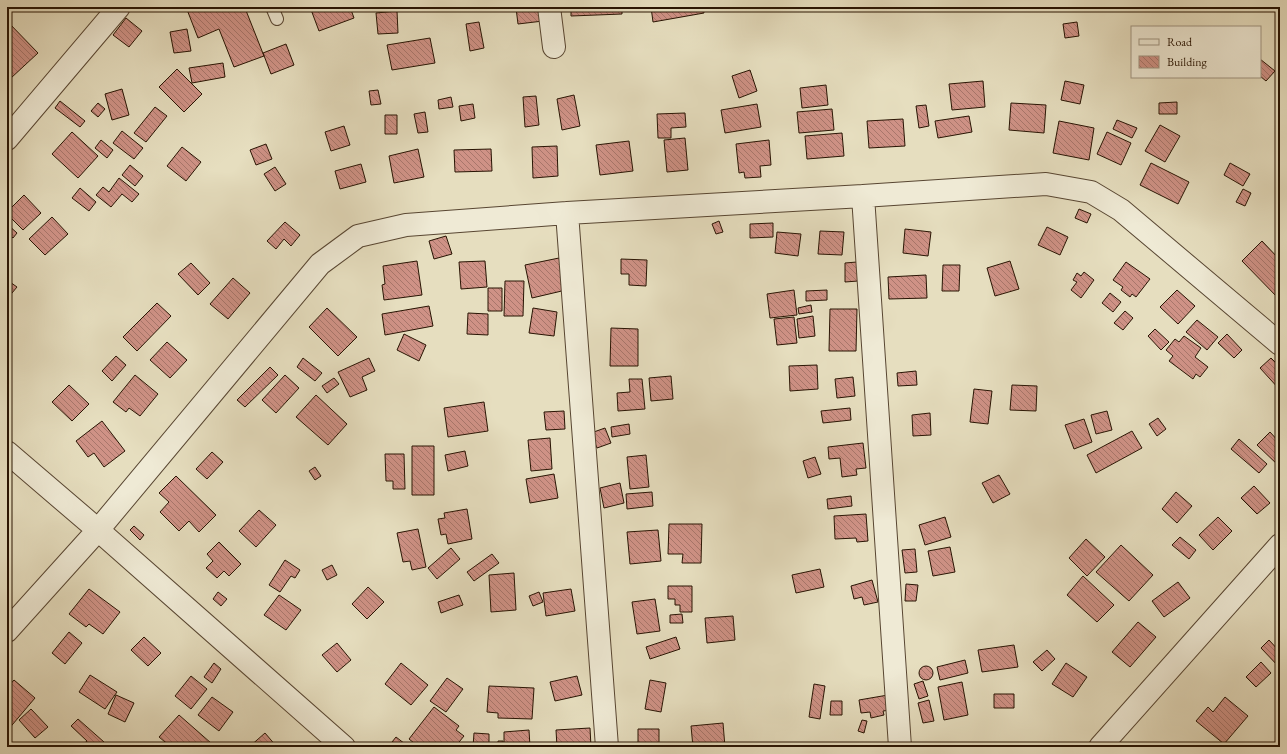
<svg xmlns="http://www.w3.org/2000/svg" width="1287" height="754" font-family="'EB Garamond',serif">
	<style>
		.building { fill: url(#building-back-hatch); stroke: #281403 }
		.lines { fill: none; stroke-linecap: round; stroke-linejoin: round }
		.service-casing { stroke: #584632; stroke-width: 14 }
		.minor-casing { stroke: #584632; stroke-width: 24 }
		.service { stroke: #efead5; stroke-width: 12 }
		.minor { stroke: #efead5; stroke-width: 22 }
	</style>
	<defs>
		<pattern id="building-back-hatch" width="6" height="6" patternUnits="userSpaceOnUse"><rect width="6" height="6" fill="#cf9286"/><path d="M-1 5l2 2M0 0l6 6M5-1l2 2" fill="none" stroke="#a8766b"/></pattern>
	</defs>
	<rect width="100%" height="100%" fill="#e6debf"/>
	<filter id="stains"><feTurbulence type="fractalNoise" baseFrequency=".005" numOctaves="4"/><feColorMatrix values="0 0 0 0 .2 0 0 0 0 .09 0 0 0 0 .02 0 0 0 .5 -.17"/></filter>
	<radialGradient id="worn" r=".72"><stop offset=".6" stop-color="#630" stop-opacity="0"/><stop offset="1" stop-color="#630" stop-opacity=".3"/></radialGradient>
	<path class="building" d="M186 7H247L245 8 264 56 234 67 219 29 198 38Z
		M310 7H350L354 18 319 31Z
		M521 7H541L543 21 518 24 516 8Z
		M571 7H622V14L571 16Z
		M651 7H703L704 13 653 22Z
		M397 11 398 33 378 34 376 13Z
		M126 18 142 31 129 47 113 35Z
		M7 21 38 53 11 78 7 74Z
		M479 22 484 48 470 51 466 24Z
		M1077 22 1079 36 1065 38 1063 24Z
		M187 29 191 51 174 53 170 32Z
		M430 38 435 63 392 70 387 45Z
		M286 44 294 65 271 74 263 53Z
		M1260 59 1275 71 1266 81 1260 76Z
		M223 63 225 77 192 83 189 68Z
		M177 69 202 94 184 112 159 87Z
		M750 70 757 91 739 98 732 76Z
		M983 81 985 107 952 110 949 84Z
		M1065 81 1084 85 1080 104 1061 100Z
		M826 85 828 105 802 108 800 88Z
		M122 89 129 115 112 120 105 94Z
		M378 90 381 104 371 105 369 91Z
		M574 95 580 126 562 130 557 99Z
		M536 96 539 125 525 127 523 97Z
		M451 97 453 107 439 109 438 100Z
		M60 101 85 121 80 127 55 108Z
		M1177 102V114H1159V103Z
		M98 103 105 109 98 117 91 111Z
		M1011 103 1046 105 1044 133 1009 130Z
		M473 104 475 118 461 121 459 106Z
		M757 104 761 127 725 133 721 110Z
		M926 105 929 126 919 128 916 106Z
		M155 107 167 116 146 142 134 133Z
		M832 109 834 130 799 133 797 112Z
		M425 112 428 132 418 133 414 114Z
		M685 113 686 127 671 128V138H658L657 114Z
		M385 115H397V134H385Z
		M969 116 972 132 938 138 935 121Z
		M903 119 905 146 869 148 867 121Z
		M1117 120 1137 128 1132 138 1113 129Z
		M1059 121 1094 128 1089 160 1053 153Z
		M1160 125 1180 136 1165 162 1145 151Z
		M344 126 350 145 331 151 325 132Z
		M122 131 143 148 134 159 113 143Z
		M72 132 98 156 78 178 52 154Z
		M1107 132 1131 143 1121 165 1097 154Z
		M842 133 844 156 807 159 805 136Z
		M685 138 688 170 667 172 664 140Z
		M101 140 113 150 107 158 95 148Z
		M769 140 771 165 760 166 761 177 745 178 744 172 739 173 736 144Z
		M629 141 633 171 600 175 596 145Z
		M266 144 272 159 256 165 250 150Z
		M557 146 558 176 533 178 532 147Z
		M182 147 201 162 186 181 167 166Z
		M418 149 424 177 394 183 389 156Z
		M491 149 492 171 455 172 454 150Z
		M1151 163 1189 182 1178 204 1140 185Z
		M1230 163 1250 174 1243 186 1224 175Z
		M361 164 366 182 340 189 335 171Z
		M130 165 143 176 135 186 122 175Z
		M275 167 286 184 275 191 264 174Z
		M119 178 139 194 132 202 122 194 111 207 96 195 103 187 109 192Z
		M80 188 96 202 89 211 72 198Z
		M1243 189 1251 193 1245 206 1236 202Z
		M24 195 41 213 23 230 7 214V212Z
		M1079 209 1091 214 1087 223 1075 218Z
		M52 217 68 234 45 255 29 239Z
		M719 221 723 232 716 234 712 224Z
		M285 222 300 235 291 246 284 239 276 249 267 241Z
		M773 223V237L750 238V224Z
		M7 224 17 233 13 238 7 233Z
		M1047 227 1068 237 1060 255 1038 245Z
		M905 229 931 232 928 256 903 253Z
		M820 231 844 232 842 255 818 254Z
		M777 232 801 234 798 256 775 253Z
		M446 236 452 254 434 259 429 241Z
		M1262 241 1280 260 1279 299 1242 261Z
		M559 258 566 290 532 298 525 265Z
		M621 259 647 260 646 286 629 285V274H621Z
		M417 261 422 295 384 300 382 285 385 284 383 266Z
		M485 261 487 287 461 289 459 262Z
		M1010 261 1019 289 995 296 987 268Z
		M857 262 858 281 845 282V263Z
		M1126 262 1150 279 1136 297 1132 294 1130 297 1121 290 1123 287 1113 280Z
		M191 263 210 283 198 295 178 274Z
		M943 265H960L959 291H942Z
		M1084 272 1094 280 1081 298 1071 290 1077 282 1073 280 1077 273 1081 276Z
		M926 275 927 298 889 299 888 277Z
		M233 278 250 293 228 319 210 304Z
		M7 280 17 287 7 299Z
		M505 281H524L523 316H504Z
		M488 288H502V311H488Z
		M794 290 797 315 770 318 767 294Z
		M827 290V300L806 301V291Z
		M1177 290 1195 306 1178 324 1160 307Z
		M1110 293 1121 302 1113 312 1102 303Z
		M157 303 171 316 137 351 123 337Z
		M811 305 812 312 799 314 798 308Z
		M429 306 433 326 385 335 382 314Z
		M327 308 357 337 338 356 309 327Z
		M533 308 557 312 554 336 529 333Z
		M830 309H857L856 351H829Z
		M1125 311 1133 318 1123 330 1114 323Z
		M468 313 488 314V335L467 334Z
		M813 316 815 336 799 338 797 319Z
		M794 317 797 343 777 345 774 319Z
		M1197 320 1218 337 1207 350 1186 332Z
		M611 328 638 329V366H610Z
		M1155 329 1169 342 1161 350 1148 336Z
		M404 334 426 345 419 361 397 350Z
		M1227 334 1242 350 1234 358 1218 343Z
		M1184 336 1201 348 1195 357 1208 367 1200 377 1196 374 1193 379 1169 361 1173 356 1166 350 1175 339 1179 342Z
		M167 342 187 360 170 378 150 360Z
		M116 356 126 365 112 381 102 371Z
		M303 358 322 373 315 381 297 367Z
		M369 358 375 371 362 377 367 390 350 397 338 372Z
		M1271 358 1280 367V390L1260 368Z
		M817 365 818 389 790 391 789 366Z
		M270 367 278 375 245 407 237 400Z
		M916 371 917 385 898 386 897 373Z
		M135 375 158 394 140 416 129 408 126 412 113 402Z
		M285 375 299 388 276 413 262 400Z
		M671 376 673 399 651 401 649 378Z
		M853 377 855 396 837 398 835 379Z
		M334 378 339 384 327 393 322 386Z
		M629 379H642L645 409 618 411 617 393 630 392Z
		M69 385 89 404 72 421 52 402Z
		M1012 385 1037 386 1036 411 1010 410Z
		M974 389 992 391 988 424 970 422Z
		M316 395 347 424 328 445 296 417Z
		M484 402 488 431 448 437 444 408Z
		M850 408 851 420 823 423 821 411Z
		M564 411 565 429 546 430 544 412Z
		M1107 411 1112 430 1096 434 1091 415Z
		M930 413 931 435 913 436 912 415Z
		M1158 418 1166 429 1157 436 1149 424Z
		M1084 419 1092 442 1074 449 1065 425Z
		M102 421 125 451 104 467 94 453 88 457 76 441Z
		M629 424 630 434 612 437 611 427Z
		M605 428 611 443 597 448 591 433Z
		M1132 431 1142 448 1096 473 1087 455Z
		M1270 432 1280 443V465L1279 466 1257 445Z
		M550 438 552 469 531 471 528 440Z
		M1239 439 1267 464 1259 473 1231 449Z
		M863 443 866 468 856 469 857 475 842 477 840 458 829 459 828 447Z
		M412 446H434V495H412Z
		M465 451 468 466 448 471 445 455Z
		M212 452 223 462 207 479 196 469Z
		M385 454H404L405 489H393V481H386Z
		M646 455 649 487 630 489 627 457Z
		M815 457 821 474 808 478 803 461Z
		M315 467 321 476 315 480 309 471Z
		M554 474 558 498 530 503 526 479Z
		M999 475 1010 494 993 503 982 483Z
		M176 476 216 515 199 532 189 521 179 531 160 512 169 502 159 493Z
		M620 483 624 503 604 508 600 488Z
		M1254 486 1270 503 1257 514 1241 498Z
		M652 492 653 506 627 509 626 494Z
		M1176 492 1192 506 1177 523 1162 509Z
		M851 496 852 506 828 509 827 499Z
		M467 509 472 539 448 544 446 534 441 535 438 519 445 518 444 513Z
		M259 510 276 525 256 547 239 531Z
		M866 514 868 541 857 542 856 538 835 539 834 516Z
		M945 517 951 537 925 545 919 525Z
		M1218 517 1232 531 1213 550 1199 535Z
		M669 524H702L701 563H682L683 554H668Z
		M134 526 144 535 140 540 130 530Z
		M418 529 426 567 412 570 410 561 403 562 397 533Z
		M658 530 661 561 630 564 627 532Z
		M1180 537 1196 550 1189 559 1172 545Z
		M1086 539 1105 557 1087 576 1069 558Z
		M219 542 241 564 229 576 224 571 217 578 206 568 213 561 207 554Z
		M1121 545 1153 575 1129 601 1096 572Z
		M950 547 955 572 933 576 928 551Z
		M451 548 460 559 437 579 428 568Z
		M915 549 917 572 905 573 902 550Z
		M492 554 499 563 474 581 467 572Z
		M285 560 300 570 295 578 291 576 280 592 269 585Z
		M332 565 337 575 327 580 322 570Z
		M820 569 824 587 796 593 792 575Z
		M514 573 516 610 491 612 489 575Z
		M1083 576 1114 605 1097 622 1067 595Z
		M872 580 878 602 864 605 862 597 854 599 851 586Z
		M1178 582 1190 598 1164 617 1152 601Z
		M906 584 918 585 916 601H905Z
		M668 586H692V612H680V605H675V599H668Z
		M368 587 384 602 367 619 352 604Z
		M89 589 120 612 103 634 89 624 86 627 69 614Z
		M571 589 575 611 546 616 543 593Z
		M218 592 227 599 221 606 213 599Z
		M539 592 543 602 533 606 529 596Z
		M279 595 301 610 286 630 264 615Z
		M459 595 463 605 441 613 438 602Z
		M655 599 660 631 637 634 632 602Z
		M682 614 683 623H670V615Z
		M733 616 735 640 707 643 705 618Z
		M1138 622 1156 637 1130 667 1112 652Z
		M69 632 82 643 65 664 52 653Z
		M144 637 161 653 148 666 131 650Z
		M676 637 680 649 650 659 646 647Z
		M1269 640 1280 652V668L1261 648Z
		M337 643 351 660 337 672 322 655Z
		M1014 645 1018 667 982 672 978 650Z
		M1047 650 1055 659 1042 671 1033 662Z
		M965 660 968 673 940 680 937 667Z
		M1261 662 1271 673 1256 687 1246 677Z
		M214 663 221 669 212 683 204 677Z
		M401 663 428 685 411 705 385 684Z
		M1066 663 1087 677 1073 697 1052 684Z
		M919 673a7 7 0 1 1 14 0a7 7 0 1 1-14 0Z
		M90 675 117 692 105 709 79 692Z
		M191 676 207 689 191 709 175 696Z
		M577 676 582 695 555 701 550 682Z
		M447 678 463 689 446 712 430 701Z
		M14 680 35 698 7 731V688Z
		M650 680 666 683 661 712 645 709Z
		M923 681 928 696 919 699 914 684Z
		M962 682 968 715 944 720 938 687Z
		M814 684 825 686 820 719 809 717Z
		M489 686 534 688 532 719 498 718V713L487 712Z
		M994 694H1014V708H994Z
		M116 695 134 703 125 722 108 714Z
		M888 695 891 710 883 711 884 715 871 718 870 712 861 713 859 700Z
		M212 697 233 712 219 731 198 715Z
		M1225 697 1248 716 1224 744 1196 721 1208 707 1213 712Z
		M929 700 934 721 923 723 918 703Z
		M831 701H842V715H830Z
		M434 707 459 726 456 730 464 736 455 747H419L409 739Z
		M31 709 48 727 35 738 19 720Z
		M179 715 211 743 207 747H171L159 737Z
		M78 719 104 742 99 747H80L87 741 71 726Z
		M862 720 867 721 864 733 858 731Z
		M723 723 725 747H693L691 726Z
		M590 728 591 747H557L556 730Z
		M638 729H659V747H638Z
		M529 730 530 747H504V732Z
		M265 733 277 747H249Z
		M474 733 489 734V747H473Z
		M396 737 409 747H388Z
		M498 741H503V747H498Z"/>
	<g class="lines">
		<defs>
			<path id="service" d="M272 7 277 19"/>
			<path id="minor" d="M549 7 554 47
				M7 139 119 7
				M863 196 900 747
				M567 213 607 747
				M7 452 98 530 344 747
				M7 631 98 530 320 264 358 236 406 225 567 213 863 196 1046 184 1091 192 1121 210 1280 344
				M1100 747 1280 545"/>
		</defs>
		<use href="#service" class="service-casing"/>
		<use href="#minor" class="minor-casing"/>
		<use href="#service" class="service"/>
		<use href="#minor" class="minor"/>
	</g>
	<rect width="1287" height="754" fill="none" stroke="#e6debf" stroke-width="24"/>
	<rect x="8" y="8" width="1271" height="738" fill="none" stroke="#281403" stroke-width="2"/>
	<rect x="12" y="12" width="1263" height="730" fill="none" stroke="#281403"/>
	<rect x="1131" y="26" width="130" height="52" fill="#efead5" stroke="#9f9481"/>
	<rect x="1139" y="39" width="20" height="6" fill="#efead5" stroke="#9f9481"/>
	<text x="1167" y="46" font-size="12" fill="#281403">Road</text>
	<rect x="1139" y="56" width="20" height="12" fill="url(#building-back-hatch)" stroke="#9f9481"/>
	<text x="1167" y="66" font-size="12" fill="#281403">Building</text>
	<rect width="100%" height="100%" filter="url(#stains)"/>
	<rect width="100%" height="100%" fill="url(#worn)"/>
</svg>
